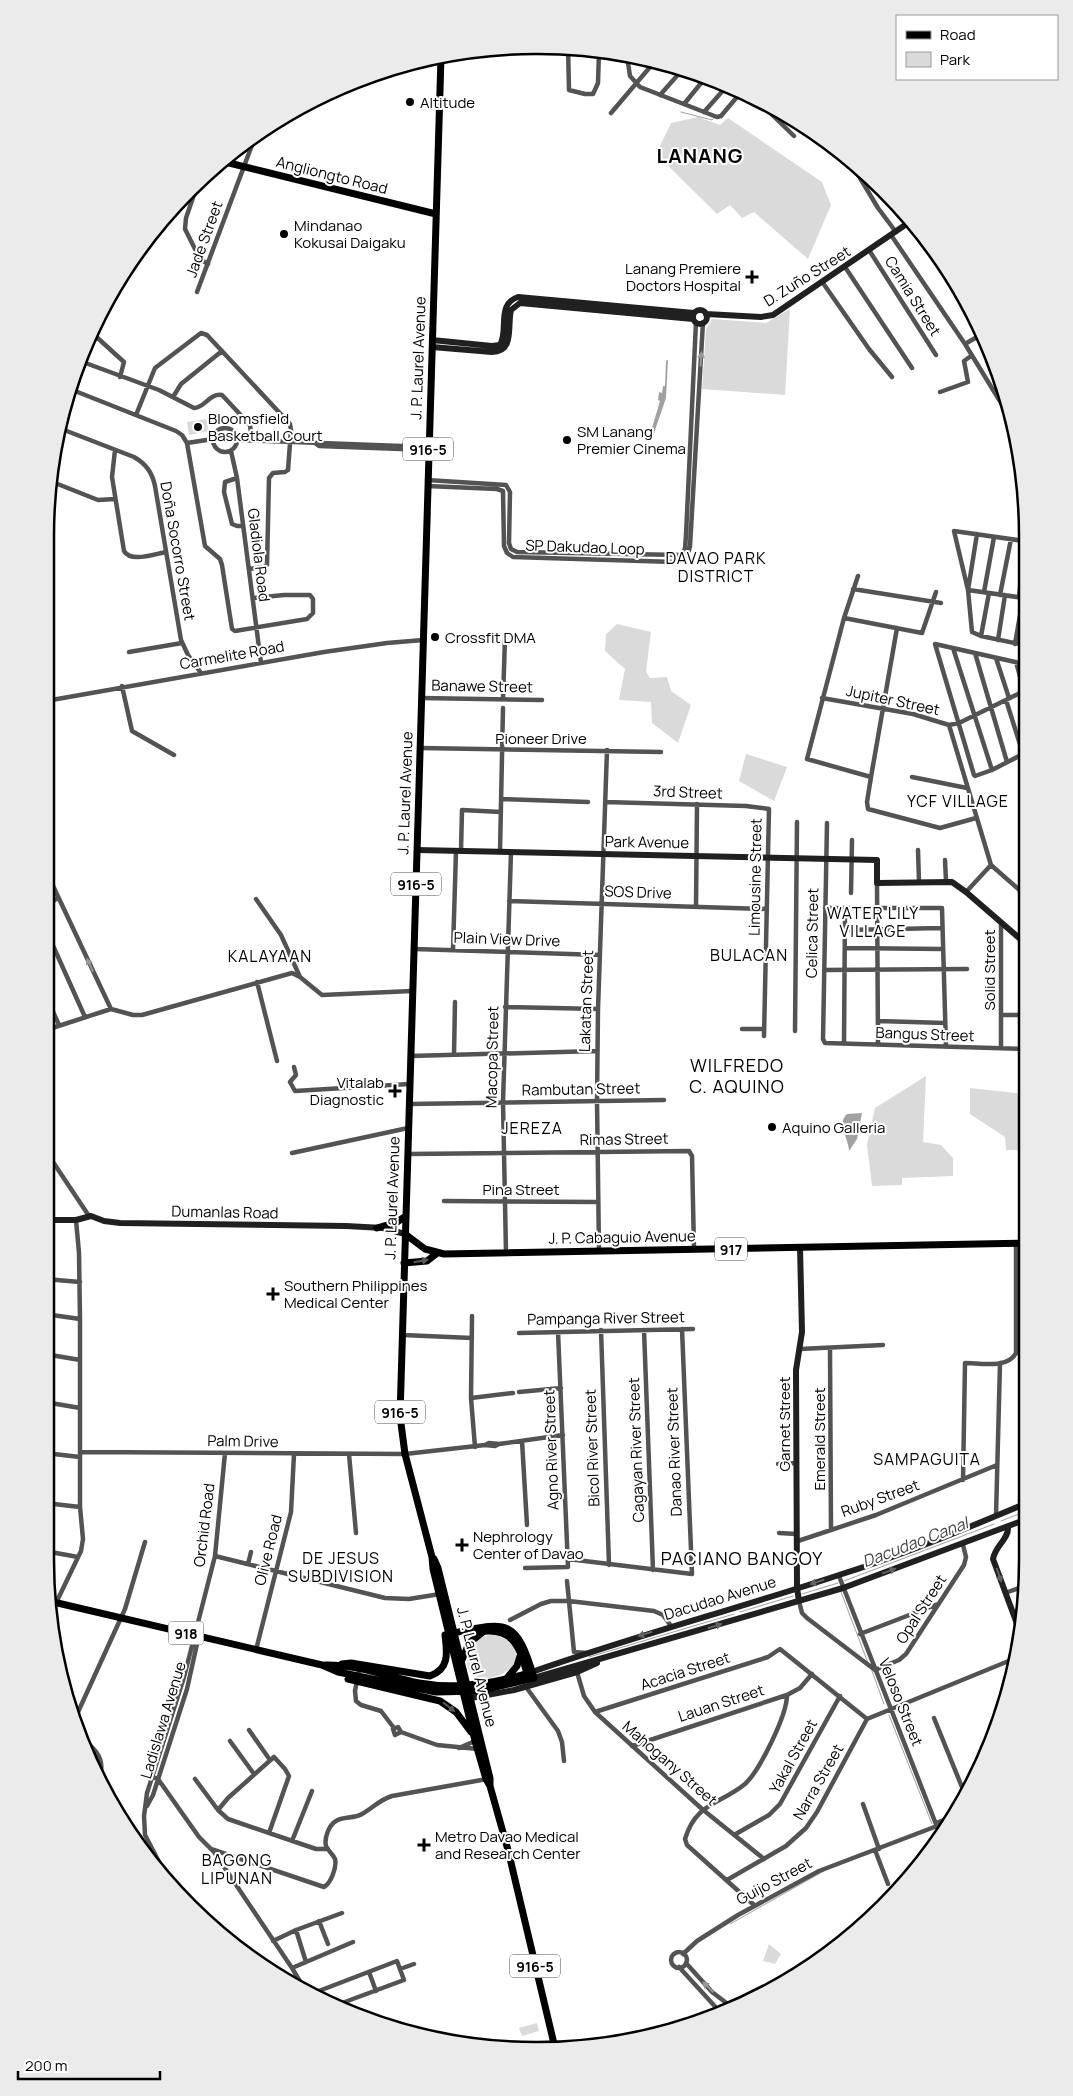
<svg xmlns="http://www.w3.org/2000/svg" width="1073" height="2096" font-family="Manrope,sans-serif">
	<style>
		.green { fill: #dadada }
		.water { fill: #a1a1a1 }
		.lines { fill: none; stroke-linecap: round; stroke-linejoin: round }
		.stream { stroke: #a1a1a1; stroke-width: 1 }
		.street { stroke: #535353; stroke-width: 4.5 }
		.secondary { stroke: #202020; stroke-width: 6 }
		.primary { stroke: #000; stroke-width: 7 }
		.oneway { fill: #989898 }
		.oneway2 { fill: #595959 }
		.oneway3 { fill: #636363 }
		.poi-dot { fill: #000; stroke: #fff; stroke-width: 2 }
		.labels { text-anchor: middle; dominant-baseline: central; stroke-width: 4; stroke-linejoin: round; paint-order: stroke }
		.shield { fill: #fff; stroke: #4c4c4c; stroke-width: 1 }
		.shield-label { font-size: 14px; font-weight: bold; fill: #000 }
		.poi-label { font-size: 15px; fill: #000; stroke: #fff; text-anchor: start }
		.street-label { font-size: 15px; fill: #000; stroke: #fff }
		.neighbourhood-label { font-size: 16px; letter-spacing: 1px; fill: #000; stroke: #fff }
		.water-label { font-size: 16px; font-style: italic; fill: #424242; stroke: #fff }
		.quarter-label { font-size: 18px; letter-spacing: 1px; fill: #000; stroke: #fff }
		.district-label { font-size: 20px; font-weight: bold; letter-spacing: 1px; fill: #000; stroke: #fff }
		.rim { fill: none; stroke: #000; stroke-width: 2.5 }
	</style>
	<rect width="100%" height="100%" fill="#fff"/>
	<path class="green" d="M698 117 720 125 728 118 822 182 831 205 808 259 754 212 742 218 730 205 717 214 656 154 671 123Z
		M790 309 785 395 702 389 706 329 712 319 766 323Z
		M206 419 209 431 189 435 187 422Z
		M617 624 651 632 646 672 650 678 667 677 671 691 691 705 678 743 652 723 651 702 619 700 625 669 605 651 606 634Z
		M746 754 787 767 774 801 739 781Z
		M926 1076 923 1142 941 1145 953 1158V1176L902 1178V1185L872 1186 867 1145 875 1108Z
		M970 1088 1026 1094V1150H1006L1005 1137 970 1114Z
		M493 1634C507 1638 520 1646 515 1663 508 1671 503 1675 493 1677 455 1685 462 1638 493 1634Z
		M769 1944 781 1954 775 1964 763 1961Z
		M537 2023 539 2031 522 2036 519 2028Z"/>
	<path class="water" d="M668 360 666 398 652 439 649 438 660 401 658 400 659 392 662 393 663 386H665L666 361Z
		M862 1113 857 1139 849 1151C849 1139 836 1124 847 1114Z"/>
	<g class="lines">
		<path class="stream" d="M681 112 712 120 714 118
			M1001 1521 1027 1511
			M844 1581 994 1524
			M841 1592 868 1663
			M802 1594 838 1583
			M740 1612 793 1596
			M589 1657 734 1614
			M872 1671 884 1704
			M889 1715 932 1824
			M730 1924 824 1871"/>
		<path class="street" d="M568 46 569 90 585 94H593L598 83 599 51
			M627 56 630 76 640 87 717 117 721 116 742 91
			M660 95 683 69
			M752 95 794 136
			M684 104 706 77
			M704 112 727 86
			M611 113 656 60
			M848 158 878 208 896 232
			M198 183 186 218 185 229 200 259 208 264
			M891 235 965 344 1009 416
			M869 250 936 355
			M845 267 912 368
			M823 283 869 349 892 377
			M197 292 255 137
			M91 332 124 362 120 377
			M965 344 982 334
			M80 361 159 390 194 408C205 408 209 393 222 395L250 425 252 440
			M70 389 176 431 182 435 187 443 205 546 220 559 222 565 232 629 235 631 307 619 313 613V599L310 595H284L253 598
			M940 392 968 382 964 361 971 356
			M173 397 181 384 222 351
			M136 415 155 368 201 333 207 335 290 424 291 430 288 470 285 472 273 473 269 478 267 565 264 567 249 569
			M213 440a12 12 0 1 1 24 0a12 12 0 1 1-24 0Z
			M59 428 134 457C146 464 152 472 155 486L181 640 188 655 201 673
			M237 440 428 447
			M187 443 213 439
			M315 443 319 446 428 450
			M115 450 112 477 124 551C131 563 154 554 166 552
			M231 451 237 478 261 663
			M237 478 225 482 224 492 232 524 237 526H243
			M427 480 506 485 510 492 509 543 511 549 517 552 681 555 685 549 686 535 696 322
			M50 481 98 500 115 499
			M427 486 497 489 503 491 504 546 507 553 513 557 674 562C685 561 688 556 690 546L703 322
			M977 534 968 590 1024 598
			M1024 541 954 531 968 590 972 632 981 636 1024 645
			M858 576 844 618 807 759 871 777
			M853 589 941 603
			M984 592 994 537
			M1000 595 1011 539
			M1019 597 1024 555
			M844 618 922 633 936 592
			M897 628 871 777 867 802 868 809 940 828 976 818
			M981 636 989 593
			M998 640 1005 595
			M1015 644 1023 598
			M953 648 992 770
			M129 652 182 643
			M975 653 1007 762
			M996 658 1009 698
			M1016 662 1024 691
			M1024 664 935 644 974 775 975 776 992 770 1025 753
			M122 686 132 731 174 755
			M1021 693 1024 703
			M422 698 542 700
			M822 698 913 714 949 725 959 723 1024 691
			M503 699 505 638
			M1006 700 1023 754
			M46 701 324 652 387 643 423 640
			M949 725 991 865 1025 895
			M420 748 661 752
			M912 777 967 788
			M502 799 588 802
			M605 802 746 806 769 809 764 1036
			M827 823 823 1039 825 1043 1025 1049
			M918 850 919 882
			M461 851 462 810 501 812
			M500 852 503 708
			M945 860 946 881
			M46 871 111 1009
			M877 883 878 1045
			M966 892 991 865
			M851 893 852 840
			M256 899 281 935 300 977
			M509 901 767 909
			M696 906 697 804
			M46 908 58 897
			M825 908H942L946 1047
			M1001 922V1048
			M46 930 85 1017
			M845 930 942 928
			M845 948 942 949
			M414 949 600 955
			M453 950 456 851
			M824 970 967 969
			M257 982 277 1061
			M46 996 59 1025
			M505 1007 598 1009
			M111 1009 133 1015H142L292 973 300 977 322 995 412 991
			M1001 1015H1025
			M878 1021 945 1023
			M742 1029H764
			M46 1030 111 1009
			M795 1031 797 822
			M844 1044 845 909
			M454 1055 455 1002
			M410 1056 597 1051
			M294 1067 296 1075 290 1082 295 1091 409 1084
			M409 1104 664 1100
			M45 1150 89 1216
			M292 1153 408 1128
			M408 1154 689 1151 692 1156 694 1250
			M444 1201 598 1202
			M599 1251 597 1101 598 1009 607 750
			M506 1253 503 1102 511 852
			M45 1279 80 1282
			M45 1314 80 1319
			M472 1316 471 1398 475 1447
			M601 1330 609 1565
			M644 1330 653 1570
			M519 1333 693 1329
			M403 1335 472 1338
			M830 1348 831 1529
			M800 1349 883 1345
			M45 1354 80 1360
			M519 1392 561 1388
			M471 1398 513 1393
			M45 1402 80 1408
			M522 1441 527 1525
			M485 1445 489 1443 499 1444
			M80 1452 405 1454 485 1445 495 1446 499 1444 563 1435
			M45 1453 80 1457
			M349 1454 356 1533
			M778 1464 797 1463
			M963 1480 965 1363C980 1363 1008 1369 1016 1353V1243
			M45 1503 80 1507
			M996 1516 1000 1363
			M779 1533 797 1534
			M798 1541 876 1515 997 1465
			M45 1551 78 1557
			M215 1556 385 1598 409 1599 440 1594
			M568 1559 692 1574 682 1329
			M248 1564 251 1552
			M525 1568 568 1567 558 1332
			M839 1576 941 1837
			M567 1581 574 1652 587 1653
			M1005 1593 1027 1585
			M799 1601 802 1613 807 1618 875 1670 899 1660 906 1654 964 1565 966 1557 963 1545
			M56 1603 81 1551 83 1539 80 1507V1319L79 1253 76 1220
			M510 1620 541 1604 551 1601H569L654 1611 663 1615 671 1626
			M860 1634 938 1604
			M256 1650 291 1512 294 1454
			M359 1670 355 1691 356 1701 361 1705 381 1711 394 1728
			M577 1672 584 1696 595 1712 702 1809 764 1859
			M526 1687 558 1731 562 1742 564 1761
			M595 1712 768 1657 780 1649 867 1719
			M934 1718 966 1797
			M867 1719 1016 1658
			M73 1723 125 1609 145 1542
			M249 1730 270 1760
			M401 1732 395 1735 393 1729 398 1727 401 1732 437 1745 478 1749
			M81 1739C96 1748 106 1761 99 1779
			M230 1741 254 1774
			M632 1746 787 1695 800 1688 812 1674
			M459 1748 475 1741
			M152 1777 158 1779 199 1837 214 1852 292 1968 305 1990
			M195 1779 218 1810 228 1819 316 1849H328
			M863 1804 879 1849
			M147 1806 153 1795 187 1689 199 1635
			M218 1810 228 1798 274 1757 285 1769 289 1776 269 1833
			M936 1823 955 1816
			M734 1835 769 1815 780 1804 840 1696
			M292 1841 312 1791
			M211 1849 324 1887C331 1883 337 1867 335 1859 333 1854 328 1851 326 1846 324 1838 329 1825 336 1821 343 1816 354 1819 362 1814 373 1808 379 1800 392 1796L487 1779
			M875 1850 888 1884
			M727 1880 786 1846 806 1828 817 1812 867 1719
			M170 1883 145 1835 144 1816 147 1793 184 1677 215 1556 225 1453
			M754 1905 687 1845 685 1839C696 1802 721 1804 745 1784 760 1770 787 1715 787 1695
			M319 1921 328 1944
			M296 1930 306 1962
			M273 1941 296 1930 342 1913
			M671 1960a8 8 0 1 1 16 0a8 8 0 1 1-16 0Z
			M683 1954 697 1941 738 1915 819 1871 937 1826
			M686 1963 712 1992 733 2008
			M679 1967 721 2013
			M292 1968 353 1942
			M400 1969 414 1964
			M369 1972 376 1991
			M311 1994 397 1961 404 1980 334 2006"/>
		<path class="secondary" d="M693 317a7 7 0 1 1 14 0a7 7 0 1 1-14 0Z
			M706 314 761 317 773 315 911 221
			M432 340 492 346 500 345C509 330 496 304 518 297L694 313
			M432 347 492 352C515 352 507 326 511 310L520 303 693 319
			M417 850 877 860V883L952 882 966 892 1025 943
			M45 1220H76L91 1216 104 1221 120 1223 346 1226 383 1228 405 1234
			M1008 1527C1009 1539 995 1546 993 1559L1020 1632
			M799 1601 797 1588 796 1370 802 1332 800 1247
			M532 1672C634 1636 737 1609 839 1575 903 1555 965 1529 1027 1503
			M534 1678 843 1588 1027 1519
			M471 1698 514 1690 577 1672 597 1663"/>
		<path class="primary" d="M441 57 400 1416 405 1454 432 1557 433 1569 475 1741 486 1779 490 1786
			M221 161 436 214
			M377 1228 397 1222 406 1216
			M405 1234 425 1249 444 1254 1026 1243
			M404 1263 427 1261 436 1254
			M434 1559 438 1568 490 1778V1786L508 1850 555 2048
			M49 1601 322 1665 338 1672 436 1692 479 1691 534 1678C516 1616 506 1622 449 1634
			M479 1632C514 1626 520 1648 528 1677
			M462 1660 469 1643 483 1632
			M342 1664 351 1663 430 1676C450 1669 447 1652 445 1635
			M325 1665C356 1664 389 1677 419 1683 457 1690 496 1683 532 1672
			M507 1678 517 1666 520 1656
			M348 1679 440 1701 456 1712 471 1732"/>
	</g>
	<defs><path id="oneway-solid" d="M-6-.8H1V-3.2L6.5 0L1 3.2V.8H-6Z" transform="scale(1.25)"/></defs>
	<g class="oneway">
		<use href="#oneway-solid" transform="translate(701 359) rotate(-87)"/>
		<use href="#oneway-solid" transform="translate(90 965) rotate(-115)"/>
		<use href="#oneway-solid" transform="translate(708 1987) rotate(-135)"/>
	</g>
	<g class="oneway2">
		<use href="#oneway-solid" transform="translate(421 1261) rotate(-10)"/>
		<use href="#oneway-solid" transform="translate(449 1707) rotate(38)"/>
	</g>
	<g class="oneway3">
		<use href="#oneway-solid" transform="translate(889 1571) rotate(-20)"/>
		<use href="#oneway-solid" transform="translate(999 1575) rotate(71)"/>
		<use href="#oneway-solid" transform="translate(817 1582) rotate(163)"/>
		<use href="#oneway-solid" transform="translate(715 1626) rotate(-17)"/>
		<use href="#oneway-solid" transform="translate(645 1634) rotate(163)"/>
	</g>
	<g class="poi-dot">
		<circle cx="410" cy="102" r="5"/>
		<circle cx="284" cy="234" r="5"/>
		<path d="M749.5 269.5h5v5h5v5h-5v5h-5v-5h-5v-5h5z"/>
		<circle cx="198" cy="427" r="5"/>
		<circle cx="567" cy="440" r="5"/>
		<circle cx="435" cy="637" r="5"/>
		<path d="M392.5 1083.5h5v5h5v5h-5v5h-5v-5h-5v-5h5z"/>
		<circle cx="772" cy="1127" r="5"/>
		<path d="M270.5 1286.5h5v5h5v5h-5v5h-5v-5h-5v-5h5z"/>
		<path d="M459.5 1537.5h5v5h5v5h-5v5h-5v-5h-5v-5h5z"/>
		<path d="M421.5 1837.5h5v5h5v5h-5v5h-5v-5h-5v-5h5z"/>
	</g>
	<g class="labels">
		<g class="shield">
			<rect x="403" y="437.5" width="50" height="23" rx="4"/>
			<rect x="391" y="872.5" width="50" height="23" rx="4"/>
			<rect x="715" y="1237.5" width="32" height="23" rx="4"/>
			<rect x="375" y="1400.5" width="50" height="23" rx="4"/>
			<rect x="168.5" y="1621.5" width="35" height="23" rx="4"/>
			<rect x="510" y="1954.5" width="50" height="23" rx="4"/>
		</g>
		<g class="shield-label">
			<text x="428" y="449">916-5</text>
			<text x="416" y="884">916-5</text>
			<text x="731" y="1249">917</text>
			<text x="400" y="1412">916-5</text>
			<text x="186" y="1633">918</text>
			<text x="535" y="1966">916-5</text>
		</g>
		<g class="poi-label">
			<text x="420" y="102">Altitude</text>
			<text x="294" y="225">Mindanao<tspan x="294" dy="17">Kokusai Daigaku</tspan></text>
			<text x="741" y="268" text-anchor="end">Lanang Premiere<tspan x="741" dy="17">Doctors Hospital</tspan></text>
			<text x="208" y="418">Bloomsfield<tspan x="208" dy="17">Basketball Court</tspan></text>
			<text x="577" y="431">SM Lanang<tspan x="577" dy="17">Premier Cinema</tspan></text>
			<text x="445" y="637">Crossfit DMA</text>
			<text x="384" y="1082" text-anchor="end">Vitalab<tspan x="384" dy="17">Diagnostic</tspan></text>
			<text x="782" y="1127">Aquino Galleria</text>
			<text x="284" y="1285">Southern Philippines<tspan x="284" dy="17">Medical Center</tspan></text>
			<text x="473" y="1536">Nephrology<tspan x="473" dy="17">Center of Davao</tspan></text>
			<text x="435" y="1836">Metro Davao Medical<tspan x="435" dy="17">and Research Center</tspan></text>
		</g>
		<g class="street-label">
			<text transform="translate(332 175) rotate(14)">Angliongto Road</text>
			<text transform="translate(204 239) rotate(-70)">Jade Street</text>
			<text transform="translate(807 276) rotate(-32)">D. Zuño Street</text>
			<text transform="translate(913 296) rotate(58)">Camia Street</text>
			<text transform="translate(418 358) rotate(-88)">J. P. Laurel Avenue</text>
			<text transform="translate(585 547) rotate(2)">SP Dakudao Loop</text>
			<text transform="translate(178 551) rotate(80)">Doña Socorro Street</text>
			<text transform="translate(259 555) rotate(83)">Gladiola Road</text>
			<text transform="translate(232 655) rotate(-10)">Carmelite Road</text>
			<text transform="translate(482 686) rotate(1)">Banawe Street</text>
			<text transform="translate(893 700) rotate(12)">Jupiter Street</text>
			<text x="541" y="738">Pioneer Drive</text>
			<text transform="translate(688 792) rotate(2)">3rd Street</text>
			<text transform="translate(405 793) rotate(-88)">J. P. Laurel Avenue</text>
			<text transform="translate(647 842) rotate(1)">Park Avenue</text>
			<text transform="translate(755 877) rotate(-89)">Limousine Street</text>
			<text transform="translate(638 892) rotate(2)">SOS Drive</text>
			<text transform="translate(812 933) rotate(-89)">Celica Street</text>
			<text transform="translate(507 939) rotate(2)">Plain View Drive</text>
			<text transform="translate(989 970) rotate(-90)">Solid Street</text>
			<text transform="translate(586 1001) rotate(-88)">Lakatan Street</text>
			<text transform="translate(925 1034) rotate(2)">Bangus Street</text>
			<text transform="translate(492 1057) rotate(-89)">Macopa Street</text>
			<text transform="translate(581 1089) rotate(-1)">Rambutan Street</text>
			<text transform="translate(624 1139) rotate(-1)">Rimas Street</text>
			<text x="521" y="1189">Pina Street</text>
			<text transform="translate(392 1198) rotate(-88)">J. P. Laurel Avenue</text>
			<text transform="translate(225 1212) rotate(1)">Dumanlas Road</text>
			<text transform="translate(622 1237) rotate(-1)">J. P. Cabaguio Avenue</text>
			<text transform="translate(606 1318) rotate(-1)">Pampanga River Street</text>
			<text transform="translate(784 1424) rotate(-90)">Garnet Street</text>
			<text transform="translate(819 1439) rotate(-90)">Emerald Street</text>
			<text transform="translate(243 1441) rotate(1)">Palm Drive</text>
			<text transform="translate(592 1448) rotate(-92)">Bicol River Street</text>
			<text transform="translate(551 1450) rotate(-92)">Agno River Street</text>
			<text transform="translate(636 1450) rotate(-92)">Cagayan River Street</text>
			<text transform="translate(674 1452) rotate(-92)">Danao River Street</text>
			<text transform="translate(880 1498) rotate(-20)">Ruby Street</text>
			<text transform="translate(204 1525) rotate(-83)">Orchid Road</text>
			<text transform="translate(268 1550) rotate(-76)">Olive Road</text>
			<text transform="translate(720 1598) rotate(-17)">Dacudao Avenue</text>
			<text transform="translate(921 1609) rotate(-57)">Opal Street</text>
			<text transform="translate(477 1667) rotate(76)">J. P. Laurel Avenue</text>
			<text transform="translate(685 1671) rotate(-18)">Acacia Street</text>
			<text transform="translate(901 1702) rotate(68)">Veloso Street</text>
			<text transform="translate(721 1703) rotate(-18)">Lauan Street</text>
			<text transform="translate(163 1720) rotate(-73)">Ladislawa Avenue</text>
			<text transform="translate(793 1756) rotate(-61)">Yakal Street</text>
			<text transform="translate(670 1763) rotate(41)">Mahogany Street</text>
			<text transform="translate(818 1782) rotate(-60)">Narra Street</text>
			<text transform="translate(774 1881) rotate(-28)">Guijo Street</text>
		</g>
		<g class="neighbourhood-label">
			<text x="716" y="558">DAVAO PARK<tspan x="716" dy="18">DISTRICT</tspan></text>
			<text x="958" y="801">YCF VILLAGE</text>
			<text x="873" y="913">WATER LILY<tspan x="873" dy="18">VILLAGE</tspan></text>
			<text x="749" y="955">BULACAN</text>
			<text x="270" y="956">KALAYAAN</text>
			<text x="532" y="1128">JEREZA</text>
			<text x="927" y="1459">SAMPAGUITA</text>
			<text x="341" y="1558">DE JESUS<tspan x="341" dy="18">SUBDIVISION</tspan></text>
			<text x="237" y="1860">BAGONG<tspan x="237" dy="18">LIPUNAN</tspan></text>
		</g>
		<g class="water-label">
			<text transform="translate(915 1542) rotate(-21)">Dacudao Canal</text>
		</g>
		<g class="quarter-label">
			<text x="737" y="1065">WILFREDO<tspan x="737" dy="21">C. AQUINO</tspan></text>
			<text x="742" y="1558">PACIANO BANGOY</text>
		</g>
		<g class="district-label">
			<text x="700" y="155">LANANG</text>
		</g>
	</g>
	<path d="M0 0H1073V2096H0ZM536 54H537A482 482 0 0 1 1019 536V1560A482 482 0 0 1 537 2042H536A482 482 0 0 1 54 1560V536A482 482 0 0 1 536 54Z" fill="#ebebeb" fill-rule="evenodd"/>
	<path class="rim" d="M536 54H537A482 482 0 0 1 1019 536V1560A482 482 0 0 1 537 2042H536A482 482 0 0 1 54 1560V536A482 482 0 0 1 536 54Z"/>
	<rect x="896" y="15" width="162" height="65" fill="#ffffff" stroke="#999999"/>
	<rect x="906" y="31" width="25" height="8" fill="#000000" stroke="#999999"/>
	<text x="940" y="40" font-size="15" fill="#000000">Road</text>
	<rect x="906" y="52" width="25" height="15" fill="#dadada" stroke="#999999"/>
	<text x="940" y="65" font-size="15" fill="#000000">Park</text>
	<path d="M18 2071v8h142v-8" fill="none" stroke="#000000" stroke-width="2.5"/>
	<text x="25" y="2071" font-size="15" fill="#000000" stroke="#ffffff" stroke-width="4" paint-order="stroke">200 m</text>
</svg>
